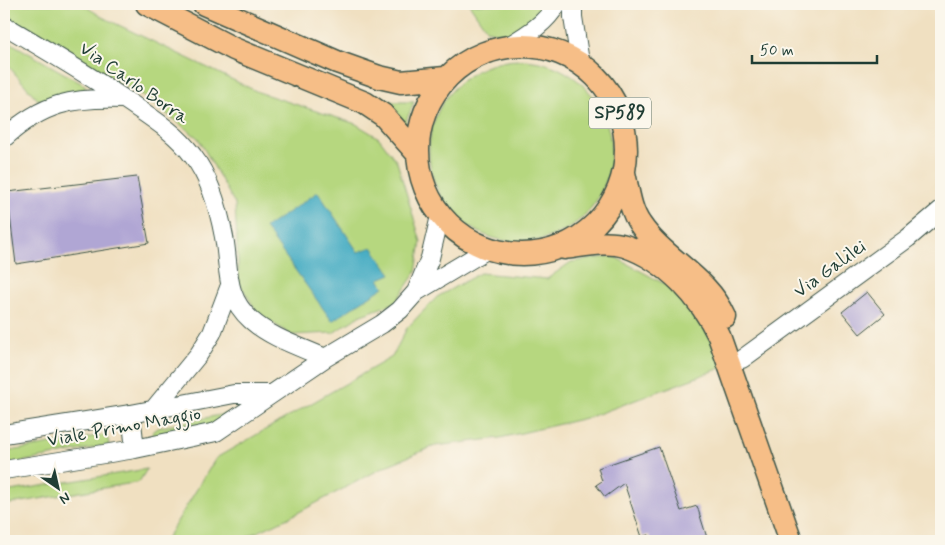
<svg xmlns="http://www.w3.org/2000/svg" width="945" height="545" font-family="Mynerve,sans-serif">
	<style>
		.green { fill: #b6d77f; stroke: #6a8a5a }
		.water { fill: #44acc3; stroke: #32747c }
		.building { fill: #b0a6d4 }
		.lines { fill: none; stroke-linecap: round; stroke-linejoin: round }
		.minor-casing { stroke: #3e5549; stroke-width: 20 }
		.major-casing { stroke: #3e5549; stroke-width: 25 }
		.minor { stroke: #fff; stroke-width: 18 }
		.major { stroke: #f6be87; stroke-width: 22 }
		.labels { text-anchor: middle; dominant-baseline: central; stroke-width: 4; stroke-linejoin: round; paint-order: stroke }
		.shield { fill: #fbf7ec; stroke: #61756b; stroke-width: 1 }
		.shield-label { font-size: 18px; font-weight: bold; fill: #1f3d34 }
		.street-label { font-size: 19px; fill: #1f3d34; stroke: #fbf7ec }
	</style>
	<rect width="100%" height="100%" fill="#fbf7ec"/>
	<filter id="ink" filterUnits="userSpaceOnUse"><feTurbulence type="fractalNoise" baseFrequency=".02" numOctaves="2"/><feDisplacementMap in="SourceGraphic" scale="10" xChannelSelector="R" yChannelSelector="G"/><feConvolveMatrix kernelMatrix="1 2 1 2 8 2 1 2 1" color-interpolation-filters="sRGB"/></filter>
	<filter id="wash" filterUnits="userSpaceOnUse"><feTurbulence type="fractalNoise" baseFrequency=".0096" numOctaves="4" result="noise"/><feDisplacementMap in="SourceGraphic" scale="20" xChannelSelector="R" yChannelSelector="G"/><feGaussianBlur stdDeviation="1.12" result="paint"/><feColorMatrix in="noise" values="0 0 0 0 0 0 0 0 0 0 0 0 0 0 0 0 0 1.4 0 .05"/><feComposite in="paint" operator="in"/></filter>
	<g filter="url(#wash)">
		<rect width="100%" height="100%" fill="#f0e0c1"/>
		<path class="green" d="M4 4H82L102 17 258 92 356 124 379 138 397 162 421 242 416 272 395 303 361 315 333 333 291 335 258 313 239 283 235 204 198 138 142 95 4 16Z
			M469 4H549L538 19 510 36 487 30Z
			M4 39 86 86 82 94 38 100 4 61Z
			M429 151a91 91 0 1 1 182 0a91 91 0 1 1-182 0Z
			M374 98 395 102H414L404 126Z
			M613 256 670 287 710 332 724 367 590 417 500 438 435 446 388 465 288 518 238 541H165L216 458 392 357 407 328 437 297 480 273 547 279 571 262Z
			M244 410 216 425 154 437 152 432 157 428Z
			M103 435 108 439 109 445 4 465V452Z
			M147 469 139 482 4 505V492Z"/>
		<path class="water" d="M318 192 358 252 372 247 391 274 379 279 384 287 332 321 265 228Z"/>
		<g id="blocks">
			<path class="building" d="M137 177 149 243 16 264 7 192Z
				M867 292 885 314 860 334 842 312Z
				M659 447 681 511 697 506 708 541H651L649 535 642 537 624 483 605 497 596 485 602 481 598 468Z"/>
		</g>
	</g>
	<g filter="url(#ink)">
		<use href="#blocks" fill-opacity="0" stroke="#3e5549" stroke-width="1"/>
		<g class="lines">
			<defs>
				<path id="minor" d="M573 4V17L580 62
					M4 25C48 51 91 76 133 105 155 120 177 134 193 156 210 178 219 210 224 237 230 269 224 296 251 320 271 338 301 347 325 358
					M510 45C528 34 546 23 557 4
					M4 138C43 103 72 97 124 99
					M416 292 430 258 440 216
					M742 359 908 238 941 210
					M153 410 199 354 212 333 229 288
					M131 414 135 449
					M4 434 131 414 234 394H271
					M4 470 135 449 216 432 325 358 382 324 400 310 416 292 488 249"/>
				<path id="major" d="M147 4 234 49 365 103 383 115 417 153
					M204 4 337 62 379 77 401 82 445 78
					M418 150a104 104 0 1 1 208 0a104 104 0 1 1-208 0Z
					M624 173C628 190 630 210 640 224 664 260 707 276 725 317
					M564 248C583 246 607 240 625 246 667 260 701 298 719 336L791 541"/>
			</defs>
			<use href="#minor" class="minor-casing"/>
			<use href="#major" class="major-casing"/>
			<use href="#minor" class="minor"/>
			<use href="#major" class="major"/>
		</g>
	</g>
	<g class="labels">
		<rect class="shield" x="589" y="97.5" width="62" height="31" rx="4"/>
		<g class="shield-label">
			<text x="620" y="113">SP589</text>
		</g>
		<g class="street-label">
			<text transform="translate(134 83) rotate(35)">Via Carlo Borra</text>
			<text transform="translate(830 269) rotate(-36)">Via Galilei</text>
			<text transform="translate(124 427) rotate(-10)">Viale Primo Maggio</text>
		</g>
	</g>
	<rect width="945" height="545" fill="none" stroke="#fbf7ec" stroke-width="20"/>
	<g transform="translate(58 488) rotate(146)" stroke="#fbf7ec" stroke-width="4" paint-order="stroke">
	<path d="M0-4L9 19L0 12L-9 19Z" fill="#1f3d34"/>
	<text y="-8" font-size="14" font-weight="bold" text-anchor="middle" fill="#1f3d34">N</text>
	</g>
	<path d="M752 55v8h125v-8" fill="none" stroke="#1f3d34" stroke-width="2.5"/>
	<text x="760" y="55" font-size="15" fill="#1f3d34" stroke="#fbf7ec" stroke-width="4" paint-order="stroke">50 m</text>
</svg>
